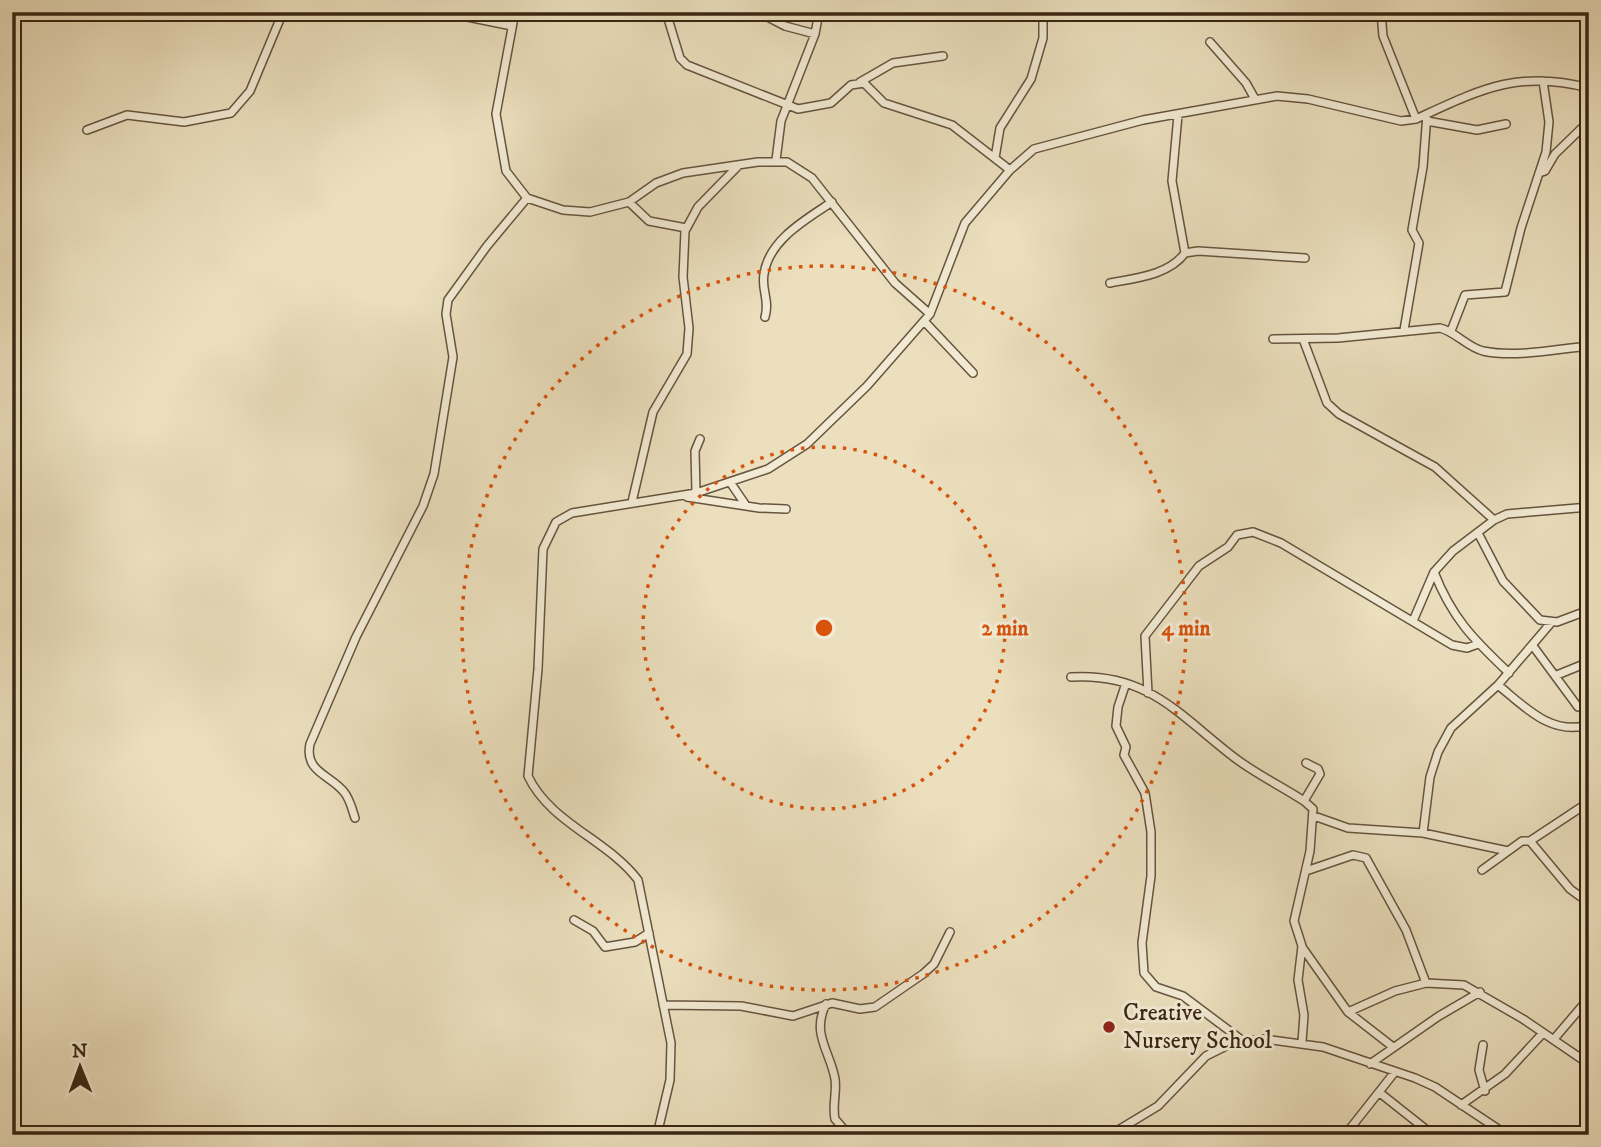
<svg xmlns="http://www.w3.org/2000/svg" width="1601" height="1147" font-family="'IM FELL DW Pica',serif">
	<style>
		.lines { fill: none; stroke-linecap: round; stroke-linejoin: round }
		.street-casing { stroke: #66543e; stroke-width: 10 }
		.street { stroke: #f2ead4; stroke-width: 7 }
		.ring { fill: none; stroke: #d7540d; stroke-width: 3.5; stroke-dasharray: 3.5 7 }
		.poi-dot { fill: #8f2418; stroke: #f2ead4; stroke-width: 2.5 }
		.labels { text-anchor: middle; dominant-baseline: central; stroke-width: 6; stroke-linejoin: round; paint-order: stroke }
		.poi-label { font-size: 24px; fill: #3a2613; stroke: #f2ead4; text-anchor: start }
		.centre { fill: #d7540d; stroke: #f2ead4; stroke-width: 3.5 }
		.ring-label { font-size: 21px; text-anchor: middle; font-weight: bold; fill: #d7540d; stroke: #f2ead4; stroke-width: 6; stroke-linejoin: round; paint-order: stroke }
	</style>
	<rect width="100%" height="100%" fill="#ebdfbd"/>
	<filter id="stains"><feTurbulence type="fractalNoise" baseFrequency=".00286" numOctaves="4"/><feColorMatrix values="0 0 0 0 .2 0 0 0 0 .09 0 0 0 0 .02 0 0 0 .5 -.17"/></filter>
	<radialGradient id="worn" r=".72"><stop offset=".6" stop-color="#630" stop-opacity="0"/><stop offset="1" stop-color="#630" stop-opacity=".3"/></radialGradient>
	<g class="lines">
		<defs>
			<path id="street" d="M443 12 512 26
				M515 12 496 114 506 171 527 198 563 210 590 212 629 202 656 183 683 173 758 162H787L812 178 895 283 930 314
				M666 12 680 58 687 65 798 109 831 103 851 85 864 83 884 103 952 125 1010 170
				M758 12 785 26 815 34
				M1381 12 1383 36 1416 119
				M1210 42 1246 83 1255 99
				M860 82 893 63 943 56
				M1178 115 1172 181 1185 253
				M1427 121 1477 130 1506 124
				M87 130 127 115 184 122 231 113 250 91 283 12
				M995 158 1000 128 1031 79 1043 38V12
				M776 160 781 121 815 34 819 12
				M1539 173 1545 171 1555 154 1589 121
				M629 202 649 221 686 228
				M1110 283C1136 278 1169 275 1185 253L1198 251 1305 258
				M765 317C770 300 761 290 764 274 769 240 805 220 832 202
				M924 321 973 373
				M1404 330 1419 243 1412 230 1423 167 1427 114
				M1451 331 1465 295 1505 292 1521 228 1546 152 1549 122 1543 81
				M1273 339 1338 338 1440 328C1456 332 1467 347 1483 351 1516 358 1556 349 1589 346
				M1303 339 1327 403 1339 414 1435 467 1494 520
				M730 482 745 504
				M696 493 695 451 700 439
				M687 497 759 508 786 509
				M632 502 653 412 687 354 689 328 683 277 685 231 698 207 737 167
				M1478 533 1503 581 1540 620 1557 622 1589 610
				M1434 572C1452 618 1473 639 1509 673
				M1413 621 1434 572 1453 551 1494 520 1507 514 1589 507
				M1533 646 1578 707 1589 706
				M1557 675 1589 662
				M1071 677C1148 672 1180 716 1235 758 1256 774 1281 786 1304 801L1313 809 1310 851 1294 921 1302 946 1298 980 1304 1015 1302 1042
				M1126 683 1118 707 1116 726 1126 747 1124 755 1145 793 1151 832V876L1142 943 1144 973 1156 987 1183 996 1243 1041
				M1498 685C1525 707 1551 736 1589 725
				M1148 693 1145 636 1199 566 1228 547 1237 535 1253 532 1281 543 1452 645 1467 648 1478 644
				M1304 801 1320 774 1318 769 1306 763
				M1314 816 1348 828 1423 833 1508 851
				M355 818C352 809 350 799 344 792 331 775 304 772 310 744L356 637 423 506 434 474 453 357 446 314 448 300 487 246 527 198
				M1423 833 1430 777 1438 752 1451 728 1498 685 1550 624
				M1530 841 1589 802
				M1482 870 1522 841H1530L1570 889 1589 903
				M1306 871 1353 855 1366 858 1406 930 1426 983
				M574 920 593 931 605 947 635 942 649 933
				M1302 947 1348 1012 1393 1047
				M826 1004C811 1034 830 1051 835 1079 837 1093 832 1105 835 1119L849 1135
				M663 1005 741 1006 793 1016 832 1003 860 1009 875 1007 923 974 934 964 950 932
				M1348 1012 1395 991 1426 983 1464 985 1523 1019 1589 1064
				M1554 1039 1589 998
				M1483 1045 1479 1070 1485 1091
				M1370 1064 1439 1016 1480 992
				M1380 1093 1433 1135
				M1461 1105 1505 1074 1543 1033
				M657 1135 670 1080 671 1043 638 880C608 840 550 823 528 776L538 669 543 549 556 522 572 513 696 493 768 469 807 444 867 386 930 314 965 223 1010 170 1034 149 1143 120 1277 96 1308 99 1401 121 1416 119C1479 90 1518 69 1589 88
				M1110 1135 1158 1106 1206 1056 1232 1043 1264 1039 1323 1047 1415 1078 1435 1087 1507 1135
				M1345 1135 1394 1073"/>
		</defs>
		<use href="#street" class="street-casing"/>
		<use href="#street" class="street"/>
	</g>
	<g class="ring">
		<circle cx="824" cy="628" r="181"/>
		<circle cx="824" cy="628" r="362"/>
	</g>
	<circle class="poi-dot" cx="1109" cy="1027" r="7"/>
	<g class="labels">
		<g class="poi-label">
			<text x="1123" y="1013">Creative<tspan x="1123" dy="28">Nursery School</tspan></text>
		</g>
	</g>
	<circle cx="824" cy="628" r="10" class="centre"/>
	<g class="ring-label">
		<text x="1005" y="635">2 min</text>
		<text x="1186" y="635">4 min</text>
	</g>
	<rect width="1601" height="1147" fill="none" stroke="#ebdfbd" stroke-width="42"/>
	<rect x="14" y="14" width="1573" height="1119" fill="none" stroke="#3a2613" stroke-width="3.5"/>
	<rect x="21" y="21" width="1559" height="1105" fill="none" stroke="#3a2613" stroke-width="2"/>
	<g transform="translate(80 1067) rotate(359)" stroke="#f2ead4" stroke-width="5" paint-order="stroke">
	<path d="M0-5L12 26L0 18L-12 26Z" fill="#3a2613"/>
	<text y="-10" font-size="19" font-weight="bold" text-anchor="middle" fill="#3a2613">N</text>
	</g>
	<rect width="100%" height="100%" filter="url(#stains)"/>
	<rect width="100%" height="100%" fill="url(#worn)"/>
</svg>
